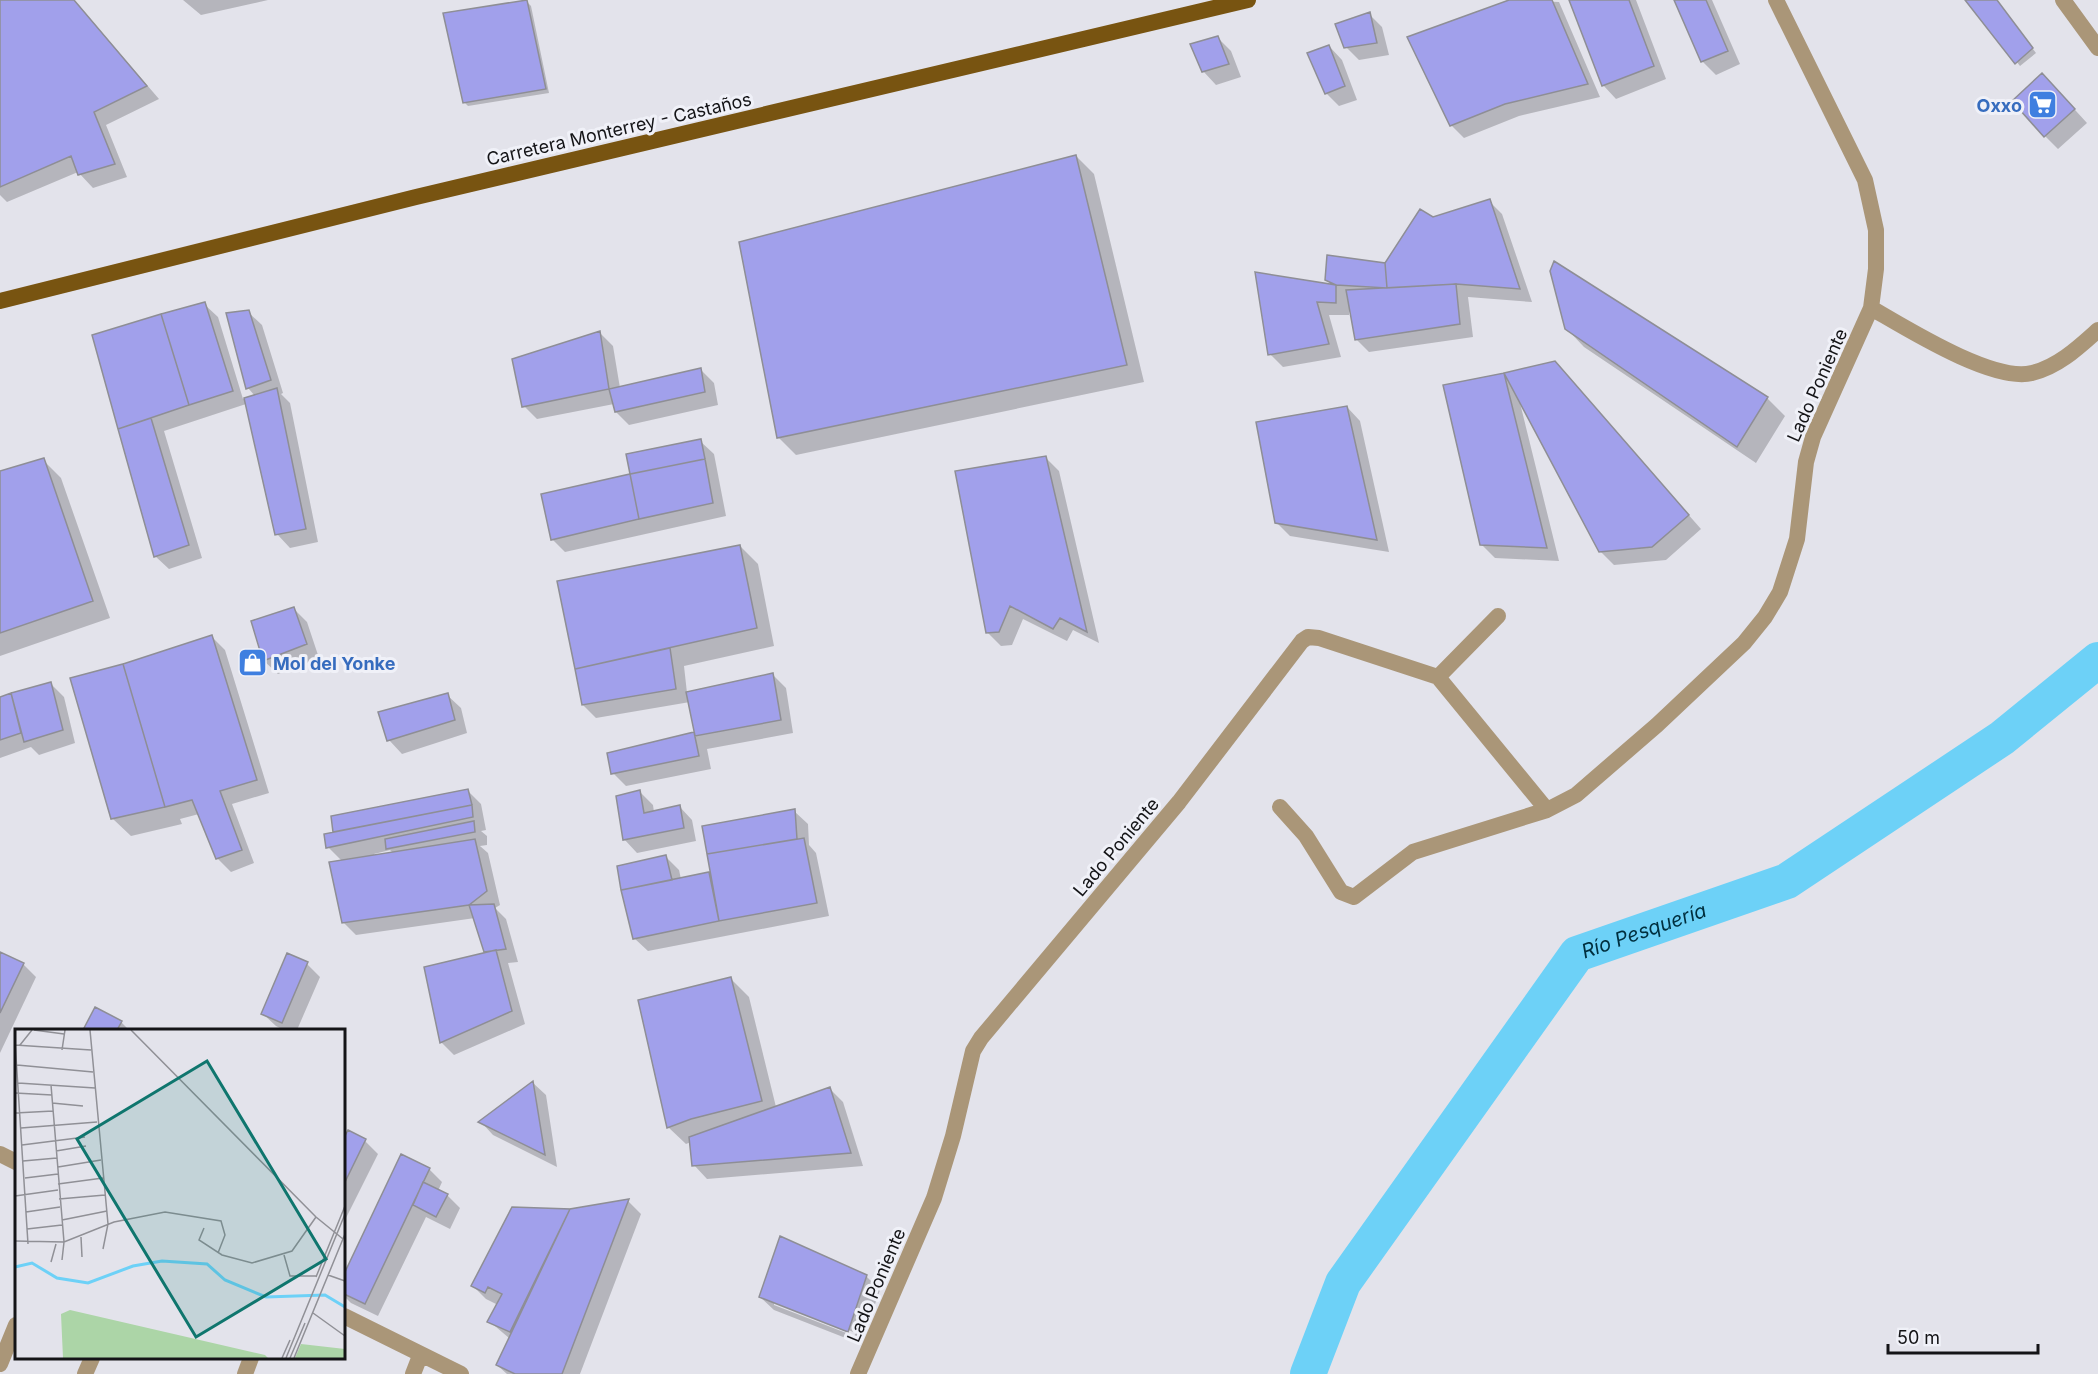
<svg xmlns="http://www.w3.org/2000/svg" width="2098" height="1374" font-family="Inter,sans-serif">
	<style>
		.shadow { fill: #0003; fill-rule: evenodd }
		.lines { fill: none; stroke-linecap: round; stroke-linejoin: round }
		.river { stroke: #6dd1f7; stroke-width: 36 }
		.building { fill: #a1a0eb; stroke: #8e8e95; stroke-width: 1.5 }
		.minor { stroke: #aa9678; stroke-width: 16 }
		.tertiary { stroke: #aa9678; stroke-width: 16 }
		.primary { stroke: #785411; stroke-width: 16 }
		.labels { text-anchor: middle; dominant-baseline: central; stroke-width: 6; stroke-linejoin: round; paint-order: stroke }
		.shop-label { font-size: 18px; font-weight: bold; fill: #366cbe; stroke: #f0f1f8; text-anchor: end }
		.street-label { font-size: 18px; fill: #141417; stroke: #f0f1f8 }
		.water-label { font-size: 20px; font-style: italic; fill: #002f3e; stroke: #f0f1f8 }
		.inset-river { fill: none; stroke: #6dd1f7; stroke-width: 3 }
		.inset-road { fill: none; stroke: #909096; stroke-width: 1.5 }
		.view { fill: #0f766e; fill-opacity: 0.15; stroke: #0f766e; stroke-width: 3 }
		.inset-edge { fill: none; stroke: #141417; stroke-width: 3 }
	</style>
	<rect width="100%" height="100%" fill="#e3e3eb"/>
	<path class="shadow" d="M0 0H74L159 99 106 125 127 177 93 188 78 172 7 202 0 195Z
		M183 0H268L201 15Z
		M1514 0 1559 2 1600 97 1519 116 1464 138 1451 125Z
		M1571 0H1636L1666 79 1616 99 1603 85Z
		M1676 0H1712L1740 64 1716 75 1702 61Z
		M1968 0H1996L2036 53 2020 66Z
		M527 2 531 6 549 93 468 106 464 102Z
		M1369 14 1382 27 1389 55 1359 60 1346 47Z
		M1218 38 1231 51 1241 77 1216 85 1203 71Z
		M1329 46 1342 60 1357 100 1339 106 1326 93Z
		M2055 88 2087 123 2058 149 2045 136Z
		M1076 156 1094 174 1144 382 796 455 778 437Z
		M1489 201 1502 214 1532 302 1468 297 1473 337 1369 352 1356 339 1349 308V315H1329L1341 357 1283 367 1270 354 1257 274 1332 286 1327 280 1386 264 1433 219Z
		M204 304 218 317 243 399 255 396 248 388V312L262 325 283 393 281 394 290 403 318 542 290 548 277 534 246 404 164 431 202 558 169 569 155 556 93 336Z
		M1566 328 1767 398 1785 416 1756 463 1584 347Z
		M600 333 613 346 620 388 701 370 714 383 718 405 629 425 616 412 614 404 537 419 524 406Z
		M1555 363 1701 529 1666 560 1614 565 1600 551 1520 403 1559 561 1495 558 1481 544 1504 374Z
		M1347 407 1360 421 1389 552 1290 536 1277 523Z
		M700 441 714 454 726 516 565 552 552 539 631 476Z
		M1046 458 1059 471 1099 643 1073 630 1067 641 1023 619 1012 645 1001 646 988 633Z
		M43 460 61 478 110 618 0 656V473Z
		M740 546 758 564 774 646 684 666 687 693 773 675 786 688 793 733 707 749 711 769 626 786 613 773 609 754 696 733 690 702 596 718 583 705 577 669Z
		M294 609 307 622 319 658 278 674 264 661 253 622Z
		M212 637 225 650 269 793 232 804 254 863 231 872 217 858 199 814 180 819 182 824 131 836 113 819 123 665Z
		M51 684 64 697 75 743 39 755 31 747 0 758V699Z
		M447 695 461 708 467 733 402 754 389 740Z
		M468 791 481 804 486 830 481 831 487 836V845L480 846 488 853 500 905 495 908 506 919 518 962 508 963 525 1024 454 1055 441 1042 486 954 475 918 356 935 343 922 342 861 328 847 335 833 332 818ZM390 850 393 853 375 856 374 854Z
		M640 792 653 805 654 812 679 806 692 820 696 841 637 853 624 839Z
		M794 811 808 824 809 845 816 853 829 916 648 951 634 938 666 857 679 870 681 879 708 874 712 878 704 827Z
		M0 954 23 964 36 977 0 1053Z
		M307 964 320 977 297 1030H284L276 1026 262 1013Z
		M731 979 749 997 776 1107 830 1089 843 1102 863 1166 707 1179 694 1165 691 1142 686 1144 668 1127Z
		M96 1009 121 1022 129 1030H84Z
		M533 1083 546 1095 557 1167 493 1135 481 1122Z
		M348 1132 365 1141 378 1154 346 1218 344 1216V1142Z
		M402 1156 429 1169 442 1182 438 1191 447 1195 460 1208 450 1229 426 1217 378 1316 351 1303 344 1296V1278Z
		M628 1201 641 1214 580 1374H507L497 1365 509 1338 489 1321 498 1305 486 1299 473 1286 513 1209 570 1210Z
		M780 1238 867 1277 880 1290 861 1344 774 1310 760 1297ZM774 1302 856 1333 854 1336 774 1305Z"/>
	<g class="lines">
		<path class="river" id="s1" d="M1308 1374 1343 1283 1577 954 1787 881 2002 738 2098 660"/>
	</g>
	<path class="building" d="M0 0H74L147 86 94 112 115 164 78 175 71 156 0 187Z
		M527 0 546 89 463 103 443 13Z
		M1509 0H1552L1588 84 1505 104 1450 126 1407 37Z
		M1569 0H1629L1654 66 1602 86Z
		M1674 0H1706L1728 51 1701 62Z
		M1965 0H1997L2033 48 2015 64Z
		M1370 12 1377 43 1344 48 1335 24Z
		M1218 36 1229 64 1202 72 1190 44Z
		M1329 45 1345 86 1325 94 1307 53Z
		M2042 73 2075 109 2044 137 2012 101Z
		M1076 155 1127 365 777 438 739 242Z
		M1490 199 1520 289 1456 284 1387 288 1385 263 1420 209 1433 217Z
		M1327 255 1385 263 1387 288 1336 285 1325 280Z
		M1554 261 1768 397 1737 447 1565 329 1550 271Z
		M1255 272 1336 285V303L1317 302 1329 344 1268 355Z
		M1456 284 1460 324 1355 340 1346 290Z
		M205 302 233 391 189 405 161 314Z
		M249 310 271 380 246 389 226 313Z
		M161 314 189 405 118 429 92 335Z
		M600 331 609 389 522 407 512 359Z
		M1555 361 1689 515 1652 547 1599 552 1504 373Z
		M701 368 705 392 615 412 609 389Z
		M1504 373 1547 548 1480 545 1443 385Z
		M277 388 306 529 275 535 244 398Z
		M1347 406 1377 540 1275 523 1256 422Z
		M151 418 189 545 154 557 118 429Z
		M701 439 705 459 630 474 626 454Z
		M1046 456 1087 632 1060 618 1053 629 1010 606 999 632 986 633 955 471Z
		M44 458 93 601 0 633V471Z
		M705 459 713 503 639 519 630 474Z
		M630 474 639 519 551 540 541 494Z
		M740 545 757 628 575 669 557 581Z
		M294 607 307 644 263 661 251 621Z
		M212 635 257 780 220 791 242 850 216 859 192 800 165 807 123 664Z
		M670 648 676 689 582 705 575 669Z
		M123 664 165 807 111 819 70 678Z
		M773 673 781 720 695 736 686 692Z
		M51 682 63 730 24 742 11 693Z
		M11 693 21 733 0 740V697Z
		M448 693 455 720 387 741 378 712Z
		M694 732 699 756 611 774 607 753Z
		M468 789 472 805 333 832 331 816Z
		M640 790 644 813 680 805 684 828 623 840 616 796Z
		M472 805 473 817 326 848 324 834Z
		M795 809 797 839 707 854 702 826Z
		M474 821 475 832 386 849 385 839Z
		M804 838 817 903 719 921 707 854Z
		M475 839 487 891 469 905 342 923 329 862Z
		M666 855 672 880 621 890 617 866Z
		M709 872 719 921 633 939 621 890Z
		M494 904 506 949 484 952 469 905Z
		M496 950 512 1011 440 1043 424 967Z
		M0 952 24 963 0 1013Z
		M287 953 308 962 282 1023 261 1014Z
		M731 977 762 1101 691 1119 667 1128 638 1000Z
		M95 1007 122 1021 117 1030H83Z
		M533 1081 545 1155 478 1122Z
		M830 1087 851 1153 692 1166 689 1137Z
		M348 1130 366 1139 344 1184V1138Z
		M401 1154 430 1168 365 1304 344 1294V1274Z
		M423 1182 448 1194 436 1217 413 1205Z
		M629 1199 562 1374H515L496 1365 570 1209Z
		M512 1207 570 1209 510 1332 487 1322 502 1294 488 1287 485 1293 471 1286Z
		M780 1236 867 1275 848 1332 759 1297Z"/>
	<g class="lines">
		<path class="minor" d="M1871 308C1906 328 1993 383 2032 373 2058 367 2079 347 2098 330
			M1438 677 1498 616
			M1280 807 1306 836 1341 892 1354 897 1413 852 1547 810 1576 795 1657 725 1744 643 1765 617 1780 592 1797 539 1806 462 1813 437 1871 308 1876 269V230L1865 180 1776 0
			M0 1154 16 1162
			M344 1316 461 1374
			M0 1364 16 1325
			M85 1374 92 1358
			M245 1374 251 1358
			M413 1374 420 1356
			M858 1374 934 1198 953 1136 973 1051 981 1038 1179 802 1302 641 1308 637 1319 638 1438 677 1547 810"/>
		<path class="tertiary" d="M2063 0 2098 48"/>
		<path class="primary" d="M0 301 416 197 1248 0"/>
	</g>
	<defs>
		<symbol id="supermarket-square" viewBox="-11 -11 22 22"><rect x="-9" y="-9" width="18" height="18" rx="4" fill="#3f7fe0" stroke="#f0f1f8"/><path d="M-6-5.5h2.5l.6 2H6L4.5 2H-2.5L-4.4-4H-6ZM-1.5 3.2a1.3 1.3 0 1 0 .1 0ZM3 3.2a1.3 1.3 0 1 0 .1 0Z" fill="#fff"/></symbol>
		<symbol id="shop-square" viewBox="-11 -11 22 22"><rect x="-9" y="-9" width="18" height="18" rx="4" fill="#3f7fe0" stroke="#f0f1f8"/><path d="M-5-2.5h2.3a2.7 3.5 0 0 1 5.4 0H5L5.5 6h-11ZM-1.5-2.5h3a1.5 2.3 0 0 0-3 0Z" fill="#fff"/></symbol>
	</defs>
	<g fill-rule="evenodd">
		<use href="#supermarket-square" x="2026" y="88" width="33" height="33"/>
		<use href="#shop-square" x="236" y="646" width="33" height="33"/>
	</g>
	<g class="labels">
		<g class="shop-label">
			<text x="2022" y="105">Oxxo</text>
			<text x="273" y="663" text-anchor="start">Mol del Yonke</text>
		</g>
		<g class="street-label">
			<text transform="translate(619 129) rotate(-13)">Carretera Monterrey - Castaños</text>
			<text transform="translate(1817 385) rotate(-66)">Lado Poniente</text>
			<text transform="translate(1116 847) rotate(-50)">Lado Poniente</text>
			<text transform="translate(876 1285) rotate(-67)">Lado Poniente</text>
		</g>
		<g class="water-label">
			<text stroke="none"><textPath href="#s1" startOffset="572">Río Pesquería</textPath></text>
		</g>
	</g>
	<g transform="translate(15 1029)">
		<rect width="330" height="330" fill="#e3e3eb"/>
		<path d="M55 281 250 326 253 329H48L46 285ZM286 315 330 320V329H280Z" fill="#acd5a7"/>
		<path class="inset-river" d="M0 238 17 234 42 249 73 254 118 237 147 232 192 235 210 251 251 268 310 266 330 278"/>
		<path class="inset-road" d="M19 1 49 5M75 1 93 195 88 220M116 1 301 188 328 210M0 12 13 215M0 16 76 21M5 16 17 1M47 21 50 1M2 36 78 43M3 54 80 59M36 56 49 213 47 231M0 64 37 66M37 74 68 77M0 84 38 82M6 99 82 93M7 116 70 108M41 122 71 117M8 132 42 129M43 138 86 131M10 149 43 145M43 155 88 149M0 167 43 161M44 170 90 166M11 183 45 178M47 191 92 182M189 199 184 211 207 226 237 234 277 222 301 188M12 200 47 196M66 208 67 228M0 212 49 213 99 193 150 183 206 192 210 206 203 224M269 226 275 247H301M36 233 41 215M313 246 330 252M301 248 330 177M298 284 330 307M267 329 275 311M271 329 330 185M275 329 290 294M279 329 330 205"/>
		<path class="view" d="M192 32 311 230 181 308 62 110Z"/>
		<rect width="330" height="330" class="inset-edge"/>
	</g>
	<path d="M1888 1344v9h150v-9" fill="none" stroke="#141417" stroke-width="3"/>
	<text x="1897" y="1344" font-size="18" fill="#141417" stroke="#f0f1f8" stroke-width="4.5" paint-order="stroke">50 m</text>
</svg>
